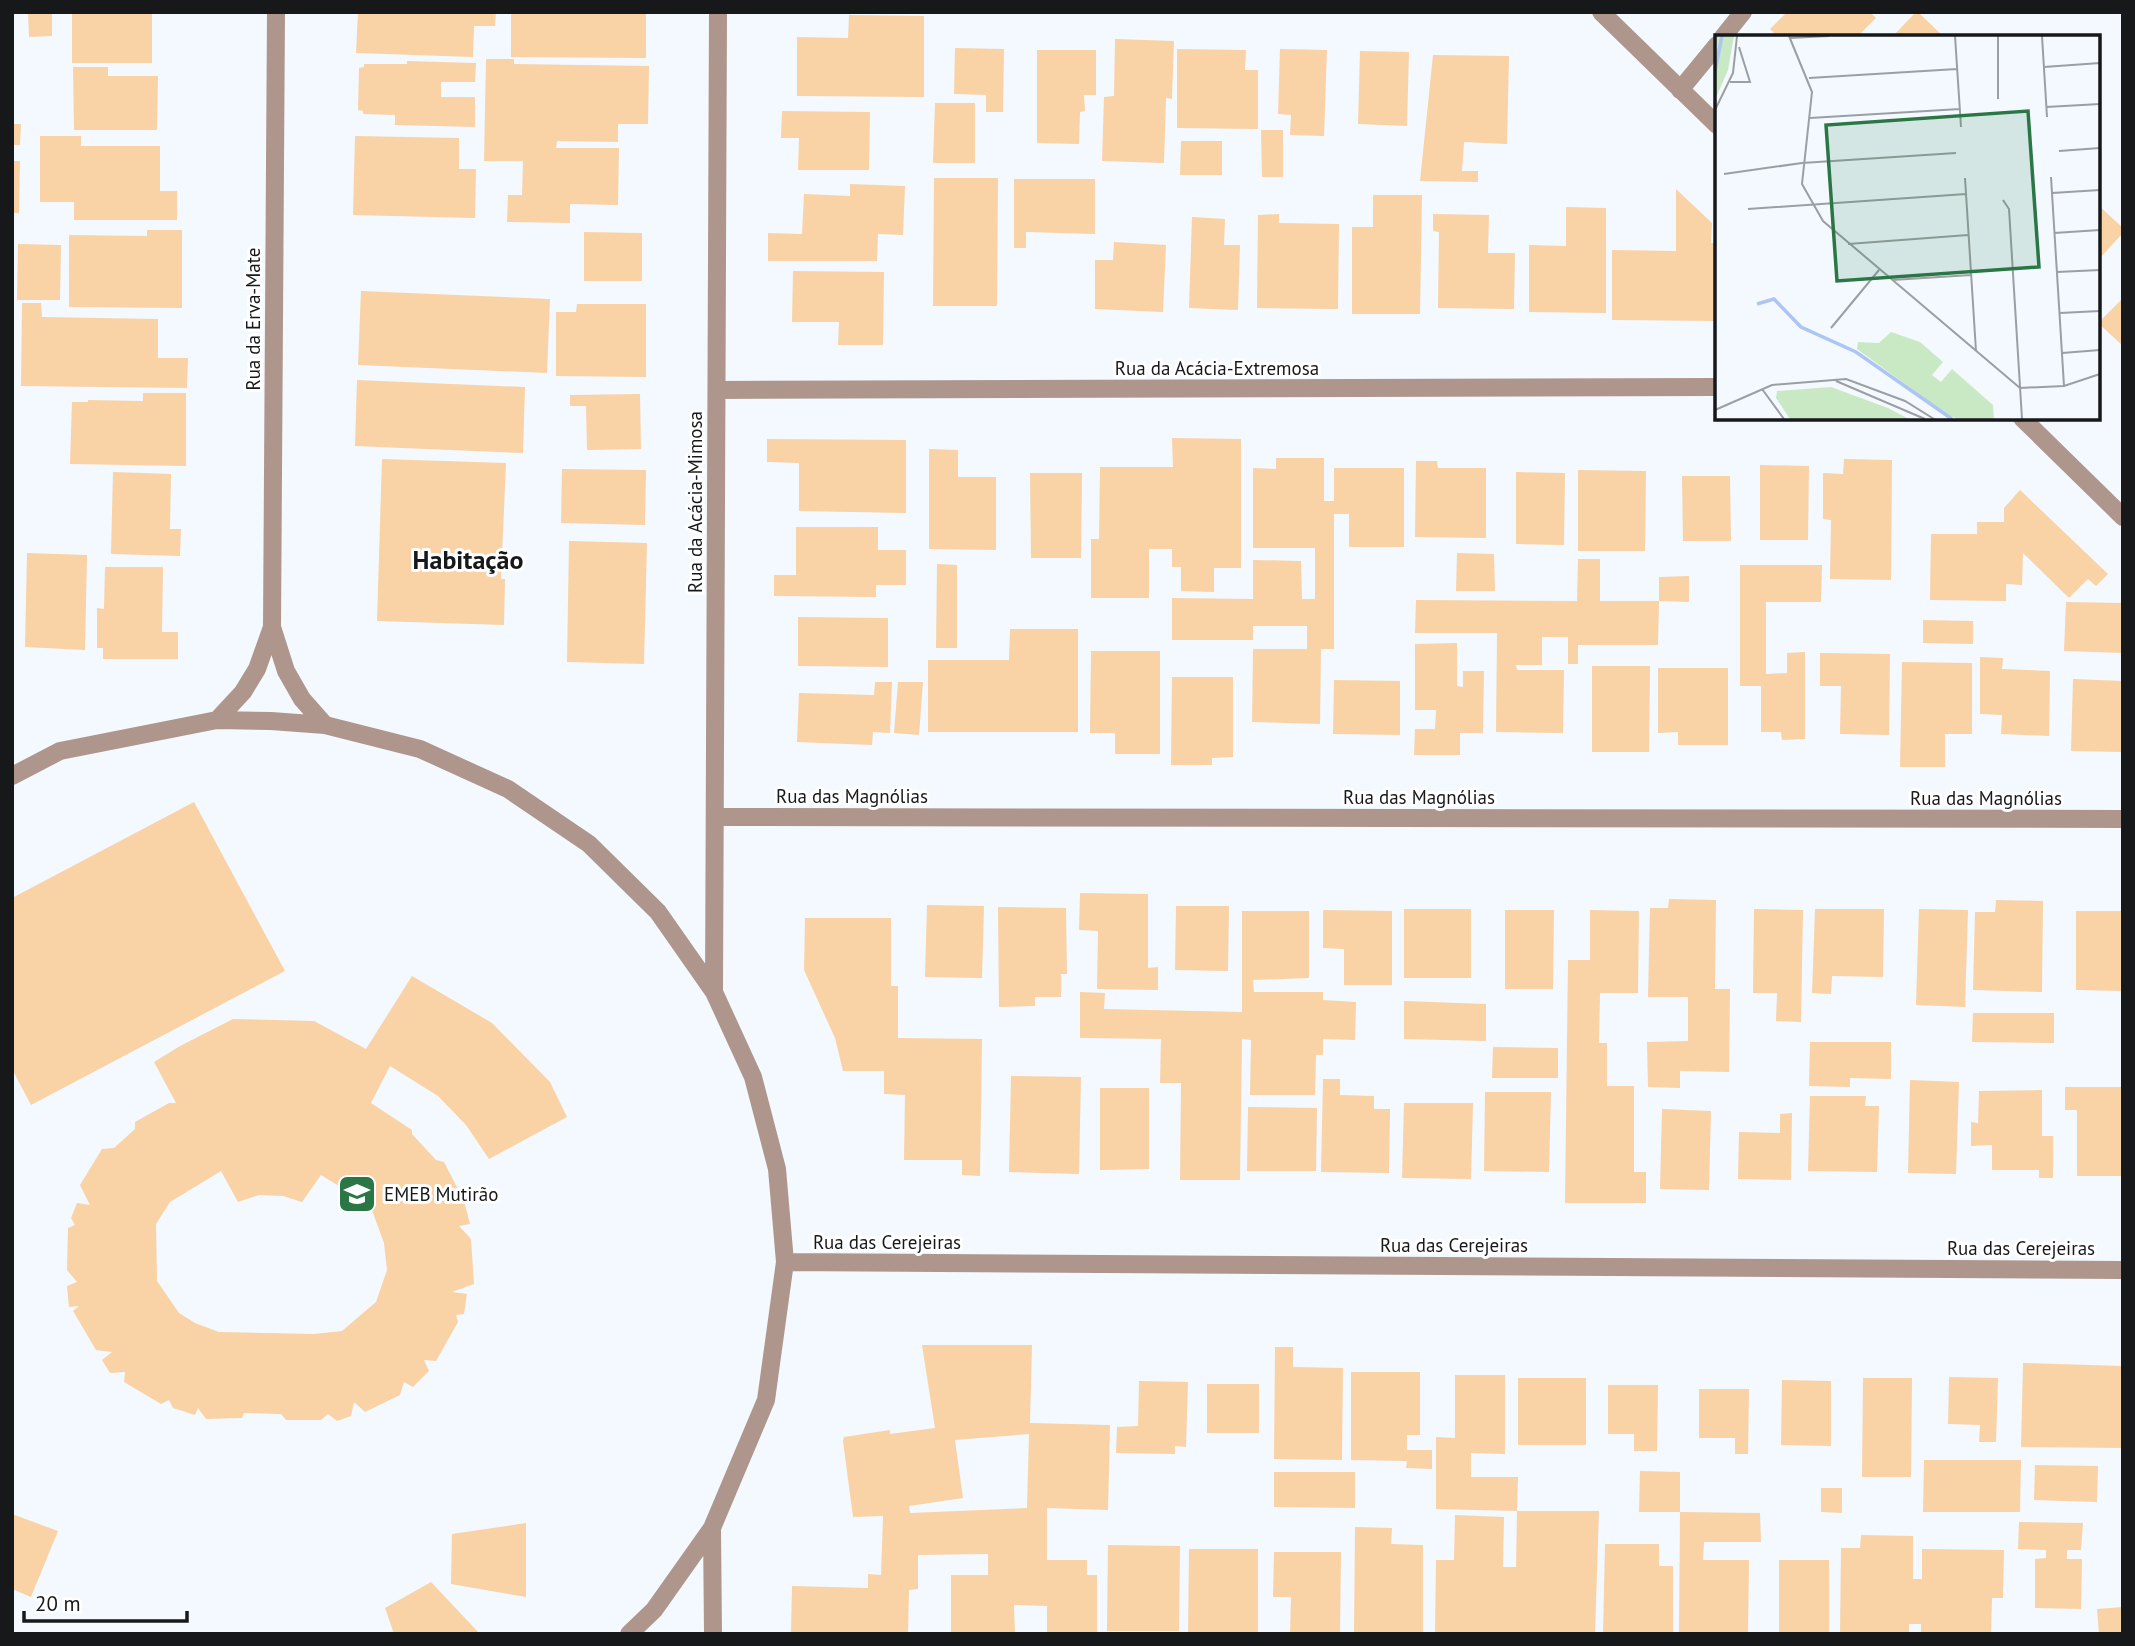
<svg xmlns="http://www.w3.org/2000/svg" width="2135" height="1646" font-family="'PT Sans',sans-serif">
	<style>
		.building { fill: #f9d2a6; fill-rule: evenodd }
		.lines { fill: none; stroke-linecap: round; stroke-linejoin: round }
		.minor { stroke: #ae968c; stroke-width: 18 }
		.labels { text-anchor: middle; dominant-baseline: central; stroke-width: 6; stroke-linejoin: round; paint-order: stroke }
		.street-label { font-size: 19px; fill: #16181a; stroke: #fff }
		.poi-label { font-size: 19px; fill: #16181a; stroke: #fff; text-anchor: start }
		.district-label { font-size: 26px; font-weight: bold; fill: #16181a; stroke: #fff }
		.inset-river { fill: none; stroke: #adc5f5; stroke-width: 3.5 }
		.inset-road { fill: none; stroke: #9b9fa3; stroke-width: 2 }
		.view { fill: #2a7745; fill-opacity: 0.15; stroke: #2a7745; stroke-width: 3.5 }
		.inset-edge { fill: none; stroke: #16181a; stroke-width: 3.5 }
	</style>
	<rect width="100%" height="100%" fill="#f3f9ff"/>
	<path class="building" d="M28 12H52V36L29 37Z
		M72 12H152V63H72Z
		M358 12H496L495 26H474L473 57 356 53Z
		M511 12H646V58L511 57Z
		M1787 12H1870L1876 18 1857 37H1778L1770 29Z
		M1916 12H1918L1944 37H1892Z
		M849 15 924 16V97L797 96V37L848 38Z
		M1115 39 1174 41 1172 99 1166 98 1164 163 1102 161 1104 97 1114 96Z
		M955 48 1004 49 1003 112H986V95L954 94Z
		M1177 49 1246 50 1245 70H1258V129L1177 128Z
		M1280 49 1327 50 1324 136 1290 135 1291 115 1278 114Z
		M1037 50H1096V95H1084L1085 111 1080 112 1079 144 1037 143Z
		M1360 51 1409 52 1407 126 1358 124Z
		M1433 55 1509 56 1507 144 1464 142 1462 171H1478V182L1420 181Z
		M486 59H514V64L649 66 648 124H618V142L557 141 556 148H619L618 205 570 204V223L507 222 508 195H522L523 161H484Z
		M407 61 476 63 475 82H441V97H475V127L395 125V115L363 114V111L358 110 359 68 364 67V64H407Z
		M73 67H108V76H158L157 130H74Z
		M935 103H975V163H933Z
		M782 111 870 112 869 170H798L799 138H781Z
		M12 124H21L20 145H12Z
		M1261 130H1283V177H1262Z
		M40 136H81V146H160V191H177V220H74V202H40Z
		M355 136 459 138V169H476L475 218 353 215Z
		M1181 141H1222V175H1180Z
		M12 161H20L19 213H12Z
		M934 178H998L997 306H933Z
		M1014 179H1095V234L1026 232V248H1014Z
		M850 184 905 186 903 235 878 234 877 261H768V233L802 234 804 194 850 196Z
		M1676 189 1712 223 1711 243H1717V321L1612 320V250L1676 251Z
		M1373 195H1422L1420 314H1352V227H1373Z
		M2098 205 2123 228V233L2098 260Z
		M1566 207 1606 208V313L1529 312V245L1566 246Z
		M1279 214V223L1339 224 1338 309 1257 308 1258 215Z
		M1433 214 1489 215 1488 253H1515L1514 309 1438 308 1439 232 1433 231Z
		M1192 217 1225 219 1224 245H1240L1238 310 1189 308Z
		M147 230H182V308L69 307V235L147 236Z
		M584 232 642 233V281H584Z
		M1114 242 1166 245 1163 312 1095 309V260H1113Z
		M18 244 61 245 60 300H17Z
		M793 271 884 272 883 345H838L839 322H792Z
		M361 291 550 299 547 373 358 365Z
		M2123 298V346L2098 323Z
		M22 303H41L42 317 158 319V358H188L187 388 21 386Z
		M577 304H646V377L556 376V312H576Z
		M357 380 525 387 523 453 355 446Z
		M143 393H186V466L70 464 72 402H88V400L143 401Z
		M640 394 641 449 587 450 586 406H570V395Z
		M1172 438 1241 439V568H1214V592L1181 591V567H1172V549H1149V598H1091V539H1099L1100 467H1173Z
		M767 439 906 440V513L799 511V463L767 462Z
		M929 449 958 450V477H996V550L929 549Z
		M1276 458H1324V501H1334V468H1404V547H1349V514H1334V649H1321L1320 724 1252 722 1253 649H1307V626H1253V640H1172V598L1253 599V560L1301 561 1302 599H1315V548H1253V468L1276 469Z
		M382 459 506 463 501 579H505L504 625 377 621Z
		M1844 459 1892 460 1891 580 1830 579 1831 520 1823 519V473L1843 474Z
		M1416 461H1437L1438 468H1486V538L1415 537Z
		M1760 465 1809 466 1808 540H1760Z
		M562 469 646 470 645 525 561 523Z
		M1578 470 1646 471 1645 551H1578Z
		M113 472 171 474 170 529H181L180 556 111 554Z
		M1516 472 1565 473 1564 545 1516 544Z
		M1030 473H1082L1081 558H1031Z
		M1682 476H1730L1731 541H1683Z
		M2020 490 2108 574 2096 586 2088 579 2069 598 2023 553 2022 585 2006 584V601L1930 600 1931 534H1977V522H2004V508Z
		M796 527H878V550H906V585H876V597L774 596V575H796Z
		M569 541 647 543 644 664 567 662Z
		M27 553 87 555 85 650 25 647Z
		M1457 553 1494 554 1495 591H1456Z
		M1578 559H1600V601H1659L1658 645H1578V664H1568V637H1542V665H1516L1517 670H1564L1563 733 1496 732 1497 633H1415L1416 600 1577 601Z
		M937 564 957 565V648H936Z
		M1740 565H1822L1821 602H1766V674L1787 673V653L1805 652V739L1782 740 1781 732H1761V686H1740Z
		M105 567H163L162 632H178V659H103V648H97V608L104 609Z
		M1689 576V602L1659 601V577Z
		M2066 602 2123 603V653L2064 651Z
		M798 617 888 618V667L798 666Z
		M1923 620 1973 621V644L1923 643Z
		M1010 629H1078V732H928V660H1009Z
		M1457 643V686L1463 687V671H1484L1483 733H1460V755H1414L1415 729H1435L1436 710H1415V644Z
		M1091 651H1160V754H1115V733H1090Z
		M1820 653 1890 654 1889 735 1840 734 1841 686H1820Z
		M1980 657 2003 658 2002 669 2050 671 2049 736 2001 734 2002 715 1980 714Z
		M1902 662 1972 663V734H1945V767H1900Z
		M1592 666H1650L1649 752H1592Z
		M1658 668H1728V745H1678V732L1658 733Z
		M1172 677H1233V757L1212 758V765H1171Z
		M2073 679 2123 681V752L2071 751Z
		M1334 680 1400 681V735L1333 734Z
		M875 682H892L890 733 873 732 872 745 797 742 799 693 874 695Z
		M898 682H923L919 735 894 733Z
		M194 802 285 971 31 1105 12 1069V898Z
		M1080 893 1148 894V968L1158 967V990L1097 989 1098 931 1079 930Z
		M1669 899 1716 900 1715 989H1730L1729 1072 1680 1071V1088L1648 1087 1647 1042 1688 1041V997H1648L1650 908H1668Z
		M1996 900 2043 901 2042 992 1973 990 1975 912H1995Z
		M927 905 984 906 982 978 925 977Z
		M1176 906H1229L1228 971 1175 970Z
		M998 907 1066 908 1067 974H1061V997H1035V1006L999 1007Z
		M1404 909H1471V978H1404Z
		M1754 909 1803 910 1801 1022 1776 1021 1777 993H1753Z
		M1815 909H1884L1883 977 1832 976 1831 994 1812 993Z
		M1919 909 1968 910 1965 1007 1916 1005Z
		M1323 910 1392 911V985H1344V949L1323 948Z
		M1505 910H1554L1553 989H1505Z
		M1590 910 1639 911 1638 993H1600L1599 1043H1607V1086H1634V1172H1646V1203H1565L1568 960H1590Z
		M1242 911H1309V978L1253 980 1254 992H1323V1000L1356 1002 1355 1040 1323 1039V1055H1316L1315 1095H1250L1251 1040 1242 1039 1240 1180H1180L1181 1083H1160L1161 1039 1080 1038V992L1105 993 1104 1009 1242 1012Z
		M2076 911H2123V991L2076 990Z
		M805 918H891V986H898V1038L982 1039 980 1176 962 1175V1160H904L905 1095 884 1094V1071H843L835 1038 804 970Z
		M412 976 492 1023 550 1082 567 1117 489 1159 466 1125 438 1096 390 1066 371 1103 412 1130V1134L436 1160 444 1162 464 1201 470 1224 459 1226 471 1239 474 1284 452 1292 467 1294 464 1314 456 1315 458 1322 436 1361 424 1360 429 1371 413 1387 404 1382 400 1395 365 1412 354 1402 351 1416 337 1421 328 1414 321 1420H286L281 1414 244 1413 242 1418 206 1419 198 1408 195 1415 173 1408 169 1400 161 1404 124 1382 125 1372 110 1373 102 1360 112 1352 96 1350 73 1311 79 1306 69 1307 67 1286 77 1282 67 1270 68 1228 75 1225 71 1218 77 1203 90 1205 80 1185 102 1149 114 1148 135 1129V1122L169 1103H176L154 1062 180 1046 233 1019 314 1021 366 1049ZM221 1171 238 1202 259 1195 283 1196 302 1202 321 1175 370 1205 384 1243 387 1270 376 1302 342 1331 314 1334 219 1332 195 1323 179 1313 157 1281 156 1224 170 1202Z
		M1404 1001 1486 1004V1041L1404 1039Z
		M1973 1013H2054V1043L1972 1042Z
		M1810 1042H1891V1079L1850 1078V1087L1809 1086Z
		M1493 1047 1558 1048V1078H1492Z
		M1011 1076 1081 1077 1079 1174 1009 1172Z
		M1323 1079H1340V1095L1374 1096V1109H1390L1389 1173 1321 1172Z
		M1910 1080 1959 1082 1956 1174 1908 1173Z
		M2065 1087H2123V1176H2077V1110H2065Z
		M1100 1088H1149V1169L1100 1170Z
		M2042 1090V1136H2053V1178H2039V1170H1992V1145L1971 1146V1122L1978 1123 1979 1091Z
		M1485 1092H1551L1549 1172 1484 1171Z
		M1810 1096H1866L1865 1106H1879L1877 1172 1808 1171Z
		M1404 1103H1473L1471 1179 1402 1178Z
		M1248 1107 1317 1108 1316 1171H1247Z
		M1662 1109 1711 1111 1709 1190 1660 1189Z
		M1792 1113 1791 1180 1738 1179 1739 1132 1780 1133V1114Z
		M922 1345H1032L1030 1423 1110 1425 1108 1510 1047 1508V1560H1087V1575H1097V1634H1047V1606L1014 1605 1015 1634H951V1575H988V1554L918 1555V1589L909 1590 908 1634H791L792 1586 868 1588V1574L881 1575 883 1516 853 1517 843 1441 844 1437 890 1430V1434L935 1428ZM1029 1434 1027 1508 910 1513 909 1506 963 1498 955 1440Z
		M1275 1347H1293V1367L1343 1368 1342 1460 1274 1459Z
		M2023 1363 2123 1366V1448L2021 1447Z
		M1351 1372H1420V1435H1407V1450H1432V1469L1406 1468 1407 1461 1351 1460Z
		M1455 1375H1505V1454L1471 1453V1477H1518L1517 1511 1436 1509V1437L1455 1438Z
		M1949 1377 1998 1378 1996 1442H1979L1980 1425 1948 1424Z
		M1518 1378H1586V1445H1518Z
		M1863 1378H1912L1911 1477H1862Z
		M1782 1380 1831 1381V1446L1781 1445Z
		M1139 1381 1188 1382 1186 1447 1175 1446V1454L1116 1453 1117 1427 1138 1426Z
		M1207 1384H1259V1433H1207Z
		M1608 1385H1658L1657 1451H1634V1434H1608Z
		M1699 1389H1749L1748 1454H1735V1438H1699Z
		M1924 1460H2021L2020 1512H1923Z
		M2035 1465 2098 1466 2097 1502 2034 1500Z
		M1640 1471 1680 1472V1512H1639Z
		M1274 1472H1355V1508L1274 1507Z
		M1821 1488H1842V1513L1821 1512Z
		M1517 1511H1599L1595 1634H1435L1436 1560H1454L1455 1515 1504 1517 1503 1567H1516Z
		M1680 1512 1760 1513 1761 1542H1704L1703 1560H1749L1748 1634H1679Z
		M12 1514 58 1531 31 1597 12 1589Z
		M2019 1522 2083 1523 2081 1550H2067V1559H2082L2081 1609 2035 1608V1559L2046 1558V1550L2018 1549Z
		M526 1523V1597L451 1584 452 1534Z
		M1355 1527 1392 1528 1391 1544 1423 1545V1634H1354Z
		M1861 1535 1913 1536V1579H1922V1549L2004 1550 2003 1598H1992L1991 1634H1921V1624H1909V1634H1840L1841 1548H1860Z
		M1605 1544H1659V1566H1673V1634H1603Z
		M1108 1545 1180 1546 1179 1631H1107Z
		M1189 1549H1258V1634H1188Z
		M1274 1552H1341L1340 1634H1290L1291 1597H1273Z
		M1779 1560H1829V1634H1779Z
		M431 1582 480 1634H394L385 1608Z
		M2123 1607V1634H2099L2097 1609Z"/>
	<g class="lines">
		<path class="minor" d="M276 12 272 627 286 671 302 699 325 725
			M1601 12 1717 125
			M1723 37 1743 12
			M1680 90 1717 45
			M717 390 1717 387
			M2022 418 2123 517
			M217 720 243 692 257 669 272 627
			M12 776 60 751 217 720 271 721 325 725 420 749 508 789 589 844 658 912 714 992 753 1077 777 1169 785 1262 766 1400 712 1528 654 1610 629 1634
			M716 817 2123 819
			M714 992 718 12
			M785 1262 2123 1270
			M712 1528 713 1634"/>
	</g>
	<defs>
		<symbol id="school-square" viewBox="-11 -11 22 22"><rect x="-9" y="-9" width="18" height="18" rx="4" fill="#2a7745" stroke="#fff"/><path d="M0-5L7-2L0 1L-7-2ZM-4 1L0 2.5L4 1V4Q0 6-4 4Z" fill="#fff"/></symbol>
	</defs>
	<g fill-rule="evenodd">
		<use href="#school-square" x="335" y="1172" width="44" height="44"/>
	</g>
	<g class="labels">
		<g class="street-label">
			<text transform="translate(253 319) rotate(-90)">Rua da Erva-Mate</text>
			<text x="1217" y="368">Rua da Acácia-Extremosa</text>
			<text transform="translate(695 502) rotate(-90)">Rua da Acácia-Mimosa</text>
			<text x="852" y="796">Rua das Magnólias</text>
			<text x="1419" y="797">Rua das Magnólias</text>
			<text x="1986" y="798">Rua das Magnólias</text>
			<text x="887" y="1242">Rua das Cerejeiras</text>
			<text x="1454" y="1245">Rua das Cerejeiras</text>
			<text x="2021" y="1248">Rua das Cerejeiras</text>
		</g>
		<g class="poi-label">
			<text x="384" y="1194">EMEB Mutirão</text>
		</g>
		<g class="district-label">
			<text x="468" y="559">Habitação</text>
		</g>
	</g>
	<g transform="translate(1715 35)">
		<rect width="385" height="385" fill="#f3f9ff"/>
		<path d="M0 1H19L13 35 0 65ZM176 297 205 307 228 327 217 340 226 347 237 334 278 370 279 384H243L231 379 142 314 143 307 164 308ZM116 352 173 373 194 384H75L61 363 62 356Z" fill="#c9e9c5"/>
		<path class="inset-river" d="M0 36 7 1M42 269 59 264 86 292 141 317 237 384"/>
		<path class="inset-road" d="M74 1 97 57 87 149 108 186 305 353 349 351 385 339M240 1 246 92M327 1 332 82M75 3 114 1M329 32 385 28M94 43 242 34M15 47H35L24 12M283 64V1M331 72 385 69M0 75 18 38 22 1M95 83 245 74M344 116 385 113M9 139 87 128 241 118M336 142 349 351M250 143 261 316M337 158 385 155M288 165 294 174 307 384M33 174 251 159M339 198 385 195M133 209 253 200M342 237 385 235M177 245 256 240M345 278 385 276M116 293 164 235M347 318 385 315M121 346 210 384M47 354 69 384M0 375 57 350 131 344 190 366 219 384"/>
		<path class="view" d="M313 76 324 232 122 246 111 90Z"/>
		<rect width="385" height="385" class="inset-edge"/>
	</g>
	<rect width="2135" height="1646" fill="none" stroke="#16181a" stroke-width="28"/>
	<path d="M24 1611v10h163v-10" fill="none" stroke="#16181a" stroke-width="3.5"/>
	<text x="35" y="1611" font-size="21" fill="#16181a" stroke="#ffffff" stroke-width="5" paint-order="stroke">20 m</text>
</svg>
